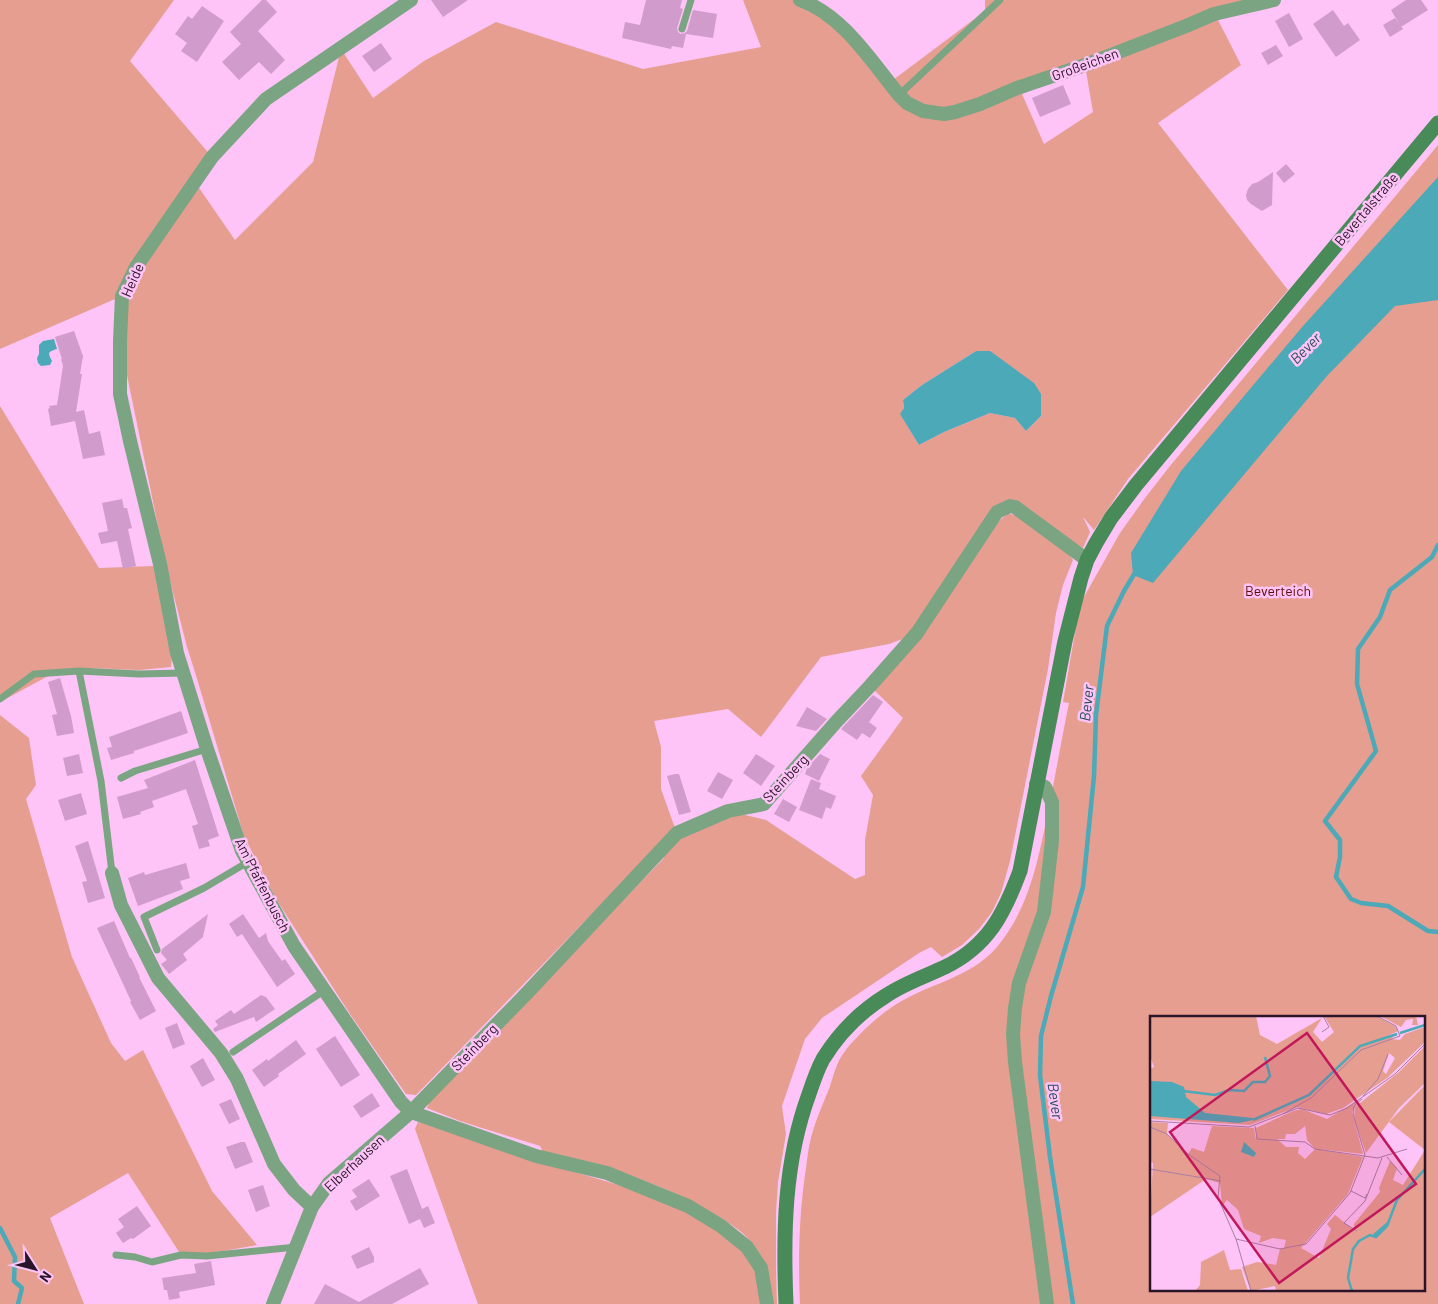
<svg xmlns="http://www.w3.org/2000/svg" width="1438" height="1304" font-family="Barlow,sans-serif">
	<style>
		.green { fill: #e69e91; fill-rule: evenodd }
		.water { fill: #4ba9b8 }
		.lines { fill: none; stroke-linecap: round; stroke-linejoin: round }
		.stream { stroke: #4ba9b8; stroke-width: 4.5 }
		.building { fill: #d19bcb }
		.lane { stroke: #7ba582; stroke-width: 7 }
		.street { stroke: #7ba582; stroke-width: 14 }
		.secondary { stroke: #488a58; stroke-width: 15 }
		.labels { text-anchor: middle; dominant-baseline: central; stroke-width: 5; stroke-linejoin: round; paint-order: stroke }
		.street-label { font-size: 14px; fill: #2a1528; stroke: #fec4f7 }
		.park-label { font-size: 14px; fill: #610904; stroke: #fec4f7 }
		.water-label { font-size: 15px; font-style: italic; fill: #275158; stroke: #fec4f7 }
		.inset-river { fill: none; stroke: #4ba9b8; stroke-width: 2.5 }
		.inset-road { fill: none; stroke: #a97ea4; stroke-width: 1 }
		.view { fill: #c2185b; fill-opacity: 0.15; stroke: #c2185b; stroke-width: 2.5 }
		.inset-edge { fill: none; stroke: #2a1528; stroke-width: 2.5 }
	</style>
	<rect width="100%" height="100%" fill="#fec4f7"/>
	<path class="green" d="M0 0H174L130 61 212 157 195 182 235 240 313 162 341 49 373 98 424 61 496 22 643 69 761 47 743 0H800L810 3 889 83 985 11V0H1274L1215 14 1241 65 1158 123 1288 290 1128 479 1094 530 1083 517 1090 532 1083 548 1002 502 995 525 1008 513 1027 520 1068 553 1073 560 1063 585 1056 613 1048 669 1010 861 1001 893 992 912 979 929 962 945 942 957 931 947 919 953 822 1018 805 1039 782 1106 786 1134 778 1182 776 1213V1269L777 1304H772C769 1282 769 1265 755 1247 746 1233 731 1224 717 1216 664 1183 604 1166 543 1152L540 1146 460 1121 427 1108 431 1098 664 858 661 849 728 811 766 820 855 879 865 875V840L873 795 861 776 903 718 870 686 916 634 889 644 821 657 761 737 728 709 654 721 661 747V789L675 828 416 1095 406 1094 350 1014 276 899 244 836 195 672 187 647 166 565 120 341 122 296 0 349ZM1085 65 1093 112 1044 144 1022 94ZM976 351 1041 416 1026 431 1015 418 990 413 944 432 919 445 901 415 904 408 903 400 922 385Z
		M1438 145V1304H800C798 1258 799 1214 806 1168 807 1160 808 1151 810 1142 814 1124 822 1106 829 1089 833 1078 836 1063 843 1054 853 1039 878 1016 892 1007 925 984 970 979 997 947 1030 908 1039 856 1049 807 1056 772 1062 737 1069 703L1063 702 1080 604 1120 533 1145 498 1170 466ZM1152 1018H1424V1290H1152Z
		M0 406 99 568 154 566 172 656 171 667 139 670 90 668 50 675 0 702Z
		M0 715 29 738 36 785 26 799 72 957 111 1043 125 1061 143 1050 212 1191 257 1245 206 1254 181 1255 128 1173 50 1218 84 1304H0Z
		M418 1122 448 1129 551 1165 622 1186 686 1209 729 1235 757 1270 762 1304H478L415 1129Z"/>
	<path class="water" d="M1438 177V300L1395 306 1326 377 1153 583 1133 575 1131 553 1181 471 1303 326Z
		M54 339 57 349C47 352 48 353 52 361L50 365 41 366 38 363 37 358 39 354V345L43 341Z
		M976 351H990L1034 383 1041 394V416L1026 431 1015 418 990 413 944 432 919 445 900 414 904 408 903 400 922 385Z"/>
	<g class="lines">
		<path class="stream" d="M1438 545 1432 557 1390 590 1380 617 1358 649 1357 684 1376 751 1325 821 1340 840V857L1336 877 1351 899 1361 903 1388 906 1428 931 1438 932
			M0 1228 15 1257 14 1281 22 1288 18 1304
			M1073 1304 1050 1157 1040 1075 1041 1036 1051 996 1083 887 1094 776 1096 715 1107 626 1124 591 1136 571"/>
	</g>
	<path class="building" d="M262 0H266L277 12 258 31 285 60 271 74 259 62 239 80 222 62 241 44 230 32Z
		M431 0H468L443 17Z
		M646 0H682L680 8 683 9 677 28 678 32 681 34 685 33 687 31 693 10 717 14 713 38 686 34 683 48 672 46 671 49 622 38 625 22 640 25Z
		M1406 0H1421L1428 10 1401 27 1391 10Z
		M202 6 224 21 197 62 181 51 187 43 175 34 188 16 192 19Z
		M1333 10 1344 26 1348 23 1360 40 1336 57 1313 24Z
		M1289 13 1303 39 1289 47 1275 21Z
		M1395 18 1403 29 1390 37 1383 25Z
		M381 43 392 59 374 72 362 56Z
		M1276 45 1283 56 1268 65 1261 53Z
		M1063 85 1071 104 1040 117 1032 98Z
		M1286 164 1295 174 1284 183 1276 173Z
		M1273 172 1272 205 1262 211 1251 204 1247 200 1246 195 1248 189 1252 184 1258 182Z
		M74 331 83 356 80 374H82L76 412 84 410 89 434 100 431 105 455 83 459 75 421 51 426 48 409 50 408 49 406 57 405 63 366 61 359H62L55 337Z
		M122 499 124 508H127L132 528 128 529 136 566 123 569 117 541 101 544 98 533 108 531 102 503Z
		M60 678 71 716 74 733 57 736 52 715 57 714 48 682Z
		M873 695 883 702 869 722 877 728 870 738 862 733 857 740 841 729Z
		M807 707 827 719 816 731 796 726Z
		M181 711 188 733 134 751V753L111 760 107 748 112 747 109 737Z
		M79 754 83 773 67 776 63 758Z
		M756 754 775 766 761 786 743 773Z
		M820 754 830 759 819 781 805 774 807 768Z
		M195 760 219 836 208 840 210 846 199 849 192 826 198 824 186 789 152 801 154 807 140 812 141 814 123 819 117 797 148 788 144 780Z
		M718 772 733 780 722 799 707 791Z
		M675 774H679L691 812 679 815 667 776Z
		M811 779 821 783 819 789 836 796 831 809 826 807 822 819 799 810Z
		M81 793 87 814 65 821 58 800Z
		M783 799 797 807 789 822 774 814Z
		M88 841 105 898 88 903 82 882 87 881 75 846Z
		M186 863 190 878 180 881 183 889 138 906 128 878 144 872 145 875Z
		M208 914 203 937 183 954 187 960 169 974 161 964 167 960 161 953 162 949Z
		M243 914 259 938 266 933 268 941 282 961 285 959 295 974 277 987 242 934 237 937 229 924Z
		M114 921 130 958H131L140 977H139L156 1011 140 1020 130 1002 131 1001 97 928Z
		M261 995 266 997 275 1009 256 1022 254 1017 215 1032 214 1031 213 1029 218 1025 215 1021 231 1010 234 1014Z
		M177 1023 185 1044 173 1049 165 1028Z
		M335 1036 360 1075 341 1087 316 1049Z
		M296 1040 306 1054 278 1074 279 1076 264 1087 252 1070 267 1059 268 1061Z
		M203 1058 215 1080 202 1087 190 1066Z
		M372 1093 380 1106 361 1118 353 1106Z
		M231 1099 240 1119 229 1124 219 1104Z
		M241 1142H245L253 1162 235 1169 226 1147Z
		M407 1169 422 1209 428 1206 435 1223 424 1228 420 1219 409 1224 390 1176Z
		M369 1179 380 1196 356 1211 350 1201 357 1197 352 1190Z
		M263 1185 270 1206 256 1212 248 1190Z
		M137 1206 151 1226 133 1239 131 1238 123 1243 116 1233 124 1227 118 1219Z
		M369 1247 374 1257V1262L357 1269 351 1256Z
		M211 1261 215 1285 179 1292 180 1298 169 1300 167 1290H164L162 1278 196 1273 194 1264Z
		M420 1268 429 1284 392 1304H314L325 1284 359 1302Z"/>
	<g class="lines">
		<path class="lane" d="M682 29 691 0
			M899 95 1000 0
			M79 671 139 674 183 673
			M0 699 34 674 79 671 101 781 112 873
			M121 778 135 771 207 749
			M157 950 144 917 204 888 248 862
			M233 1052 325 990
			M116 1255 135 1257 152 1262 181 1255 207 1256 296 1247"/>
		<path class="street" d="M411 0 266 99 212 157 136 267 122 296 120 341V394L130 441 160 564 177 653 207 749 242 851 294 946 401 1102 411 1112 536 1156 607 1173 688 1206 721 1226 747 1247 761 1268 767 1304
			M800 0C843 15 871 61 899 95L907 103 923 111 944 114 955 112 980 104 1017 88 1085 65 1186 26 1214 14 1274 0
			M1036 784 1045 787 1052 802V841L1044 912 1019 983 1015 1008 1013 1034 1015 1062 1047 1304
			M112 873 121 905 158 978 221 1053 237 1079 274 1164 294 1190 312 1207
			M273 1304 312 1207 329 1183 411 1112 527 993 677 833 728 811 764 804 836 722 870 686 917 633 997 512 1010 506 1015 507 1087 560"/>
		<path class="secondary" d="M786 1304C783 1233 784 1162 809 1094 813 1082 817 1070 823 1059 839 1033 861 1011 887 995 905 983 926 976 945 967 988 946 1004 914 1020 871L1065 641 1081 578 1087 560 1096 543 1111 518 1136 485 1438 123"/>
	</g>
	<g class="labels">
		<g class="street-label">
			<text transform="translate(1085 64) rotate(-20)">Großeichen</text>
			<text transform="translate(1366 209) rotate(-50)">Bevertalstraße</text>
			<text transform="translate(132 280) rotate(-66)">Heide</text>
			<text transform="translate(785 778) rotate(-47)">Steinberg</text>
			<text transform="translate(263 885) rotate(63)">Am Pfaffenbusch</text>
			<text transform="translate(474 1047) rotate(-46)">Steinberg</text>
			<text transform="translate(354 1163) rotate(-43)">Elberhausen</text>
		</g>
		<g class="park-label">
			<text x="1278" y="590">Beverteich</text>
		</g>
		<g class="water-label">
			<text transform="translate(1305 348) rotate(-45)">Bever</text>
			<text transform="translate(1086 703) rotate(-84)">Bever</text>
			<text transform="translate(1056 1101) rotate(82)">Bever</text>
		</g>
	</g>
	<g transform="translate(1150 1016)">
		<rect width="275" height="275" fill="#fec4f7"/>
		<path d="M0 0H106L110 19 127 28 172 2 163 16 172 26 184 16 174 0H226L245 10 248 15 235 21 244 20 241 23 250 24 255 18 275 11V26L237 62 193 92 176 98 147 91 100 109 0 103V53L4 51 0 40ZM239 37 245 42 236 58 233 55ZM230 0H266L268 9H262L263 3 256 4 251 11ZM275 30V67L249 92 216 137 204 103 205 91 249 56ZM275 69V134L239 106ZM209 84 202 96 213 138 168 133 213 141 198 178 151 232 169 242 181 213 177 208 185 199 204 214V208L230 176 229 172 240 145 247 152 243 164 253 169 275 134V275H126L125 270 101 275 92 251 107 246 126 249 130 233 134 232 136 224 123 222 109 227 111 220 94 213 88 194 77 184 72 190 70 167 56 163 0 201 3 147 0 146V106L18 107 17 118 38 138 42 132 54 136 62 110 104 112 106 124V112L143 95 152 93 177 103ZM155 110 157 124 165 133 155 143 148 137 149 131H136L127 123H135L136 118H145ZM74 234 80 254 91 253 98 275H45L50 269 51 246Z" fill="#e69e91" fill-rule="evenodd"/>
		<path d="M0 65 22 66 34 71 36 81 55 97 103 102V104L89 107 0 100ZM94 126 106 137 104 141 91 136Z" fill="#4ba9b8"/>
		<path class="inset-river" d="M250 17 275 9M33 75 65 79 79 74 94 75 103 66H115L120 60 115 41M103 104 159 79 210 30 247 18M224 219 238 207M202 275 198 262 203 233 209 225 220 219 226 221 237 210 247 184 275 153"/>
		<path class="inset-road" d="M172 16 179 11 173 0M213 80 228 63 238 38M212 83 204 90 203 98 215 139M133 98 161 82 211 34 250 20 246 10 227 0M0 105 99 111 148 92 180 99 197 92 245 58 275 28M105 110 107 123 155 126 165 133 228 142 257 133M0 111 17 118 38 138 70 160 68 182 86 223 101 275M237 141 252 159M0 153 71 165M201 175 215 182 217 178M207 215 194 207 215 185 232 142M86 223 130 233 156 228 200 177 215 139"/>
		<path class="view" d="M157 17 266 168 129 267 20 116Z"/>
		<rect width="275" height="275" class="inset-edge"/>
	</g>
	<g transform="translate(35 1269) rotate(126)" stroke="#fec4f7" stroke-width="4" paint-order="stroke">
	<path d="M0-4L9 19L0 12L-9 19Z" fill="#2a1528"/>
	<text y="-8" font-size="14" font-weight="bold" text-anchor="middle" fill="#2a1528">N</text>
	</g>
</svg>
